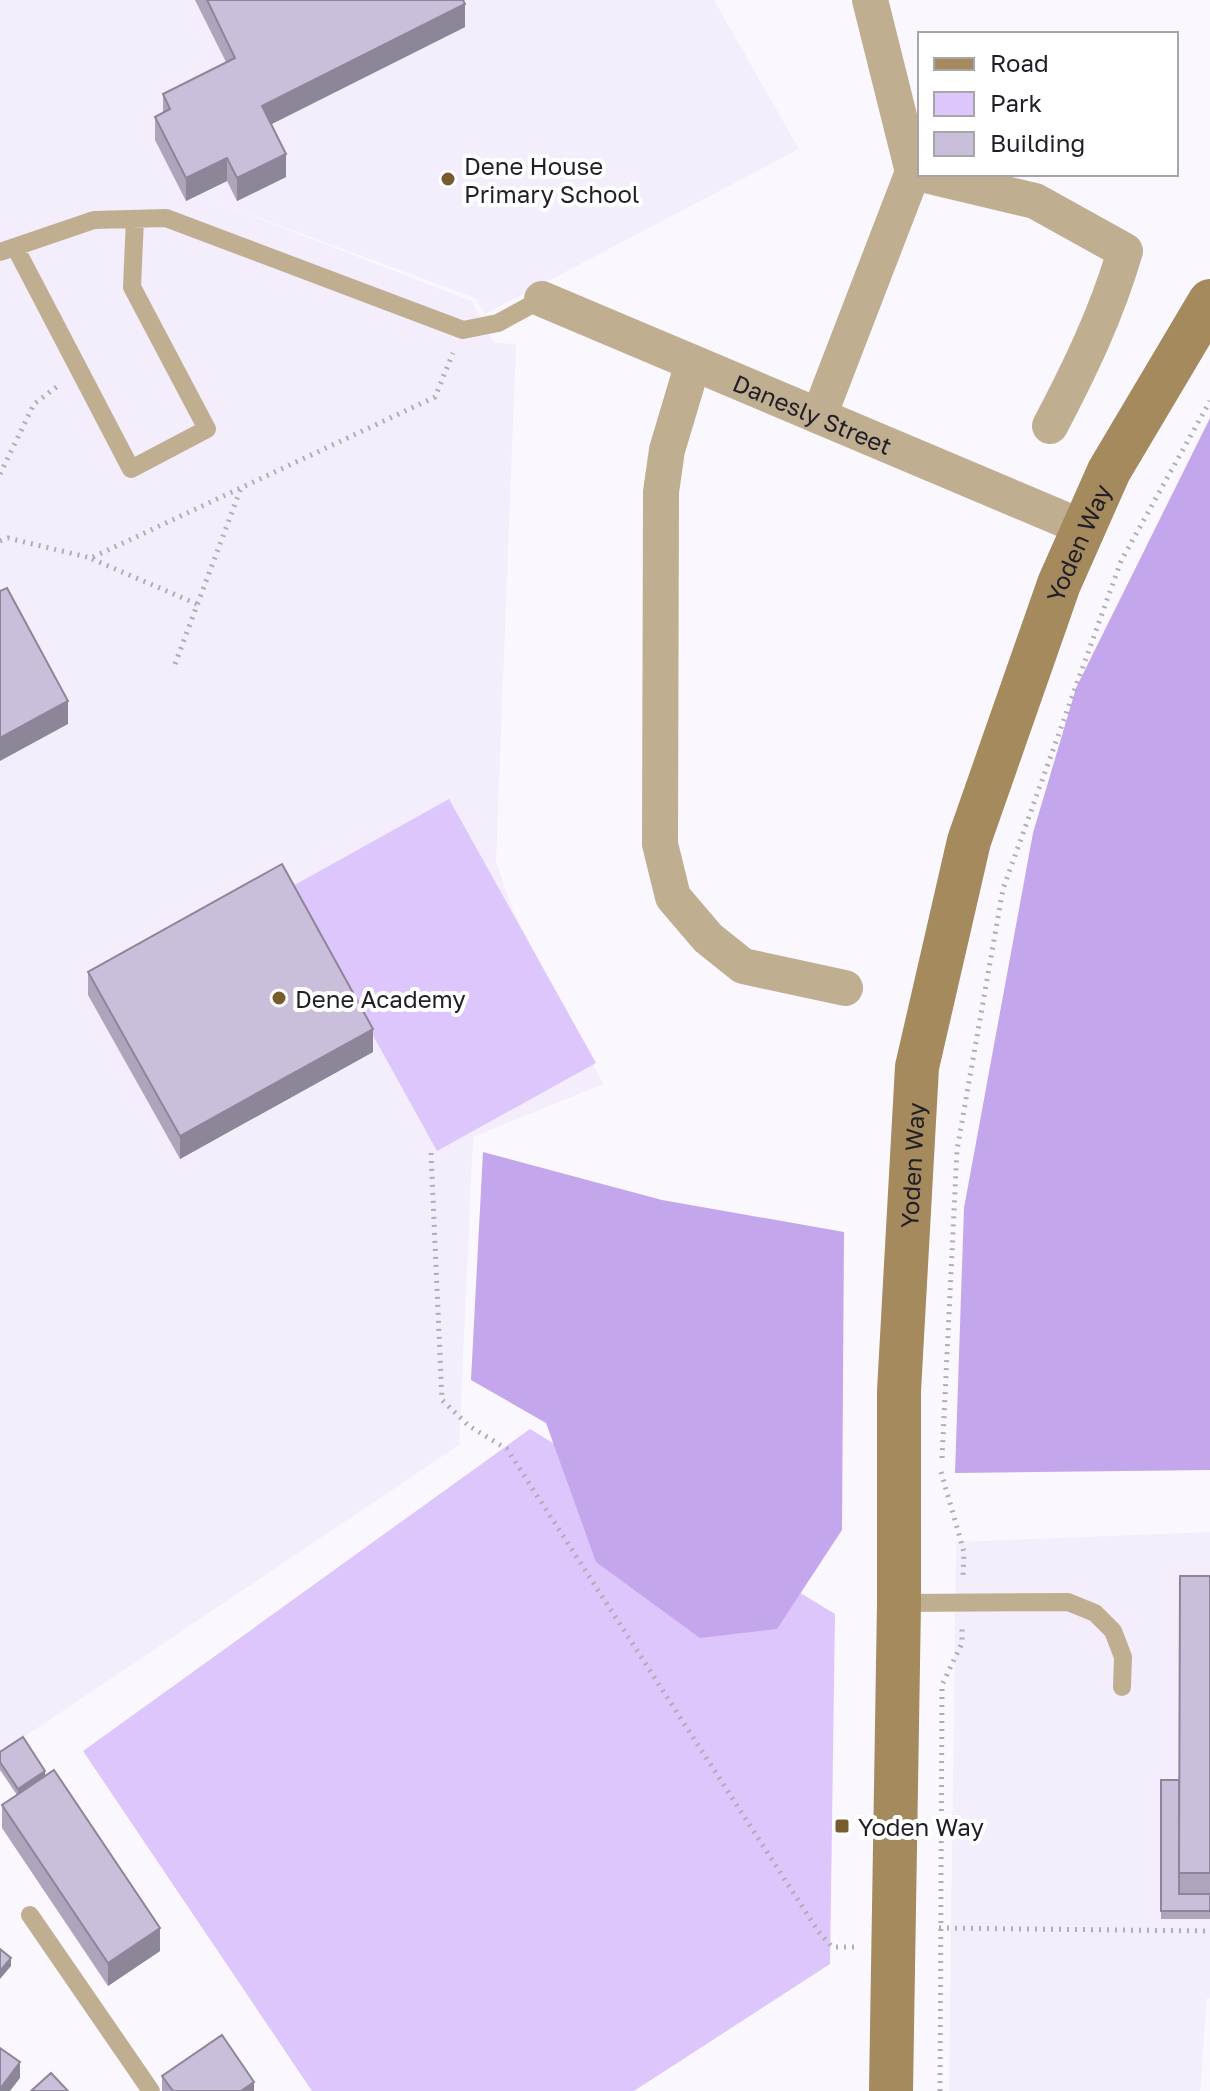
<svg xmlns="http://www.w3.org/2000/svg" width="1210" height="2091" font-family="'Golos Text',sans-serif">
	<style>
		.built { fill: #f3edfc }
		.green { fill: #ddc6fc }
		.forest { fill: #c4a6ec }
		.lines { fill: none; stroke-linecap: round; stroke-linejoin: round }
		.path { stroke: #b0adb4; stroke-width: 5; stroke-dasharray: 2 6; stroke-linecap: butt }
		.service { stroke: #c0ae91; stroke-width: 18 }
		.minor { stroke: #c0ae91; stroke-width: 36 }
		.secondary { stroke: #a48a5c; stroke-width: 44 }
		.wall { fill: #aea4bc }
		.shaded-wall { fill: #8d8699 }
		.building { fill: #cabfdb; stroke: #8d8699; stroke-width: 2 }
		.poi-dot { fill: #765c2e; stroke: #fff; stroke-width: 3 }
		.labels { text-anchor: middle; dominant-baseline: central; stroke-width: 8; stroke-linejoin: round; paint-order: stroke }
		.poi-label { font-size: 24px; fill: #221e28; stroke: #fff; text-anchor: start }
		.street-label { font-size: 24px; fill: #221e28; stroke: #fff }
	</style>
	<rect width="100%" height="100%" fill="#faf8fe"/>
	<path class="built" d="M0 0H714L799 149 485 314 475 298 195 194 472 301 494 343 516 344 496 861 513 911 603 1084 473 1137 459 1445 0 1753Z
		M1210 1532V1998H1207L1200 2091H949L956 1542Z"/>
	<path class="green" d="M449 799 596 1063 437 1151 291 887Z
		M530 1429 835 1614 830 1964 634 2091H312L83 1751Z"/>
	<path class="forest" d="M1210 418V1470L955 1473 964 1208 1033 833 1076 688Z
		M483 1152 662 1200 844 1232 842 1530 777 1629 700 1638 596 1562 546 1423 471 1380Z"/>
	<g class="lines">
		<path class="path" d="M0 474 34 404 59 385
			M0 541 8 538 91 558 435 397 453 353
			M92 559 197 604
			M175 664 241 488
			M431 1153 442 1400 469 1426 507 1449 818 1931 832 1947H855
			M942 1458 957 1150 1003 889 1121 561 1210 401
			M941 1472 964 1552 963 1578
			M939 1928 1210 1931
			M940 2091 942 1685 962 1643V1628"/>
		<path class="service" d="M15 247 131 469 207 429 132 287 135 219
			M0 252 94 220 166 218 463 330 498 323 542 299
			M899 1603 1068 1602 1095 1613 1113 1631 1123 1657 1122 1687
			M30 1915 151 2091"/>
		<g class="minor">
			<path d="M870 0 913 172"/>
			<path id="s1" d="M542 299 1084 528"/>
			<path d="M693 363 667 450 661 492 660 844 673 897 708 938 743 966 845 988"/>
			<path d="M819 416 913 172 1035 201 1125 251C1107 313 1080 369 1050 426"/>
		</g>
		<path class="secondary" id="s2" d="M891 2091 899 1603V1391L917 1067 969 841 1059 584 1109 471 1210 301"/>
	</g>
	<path class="wall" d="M195 0H463L465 27 271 124 286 177 237 201 227 181 186 201 155 140V117L163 113V94L226 62Z
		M88 972 373 1052 180 1159 88 995Z
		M1210 1576V1919H1161V1780H1179Z
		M0 1752 45 1776 160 1951 108 1986 2 1828V1805L17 1795 0 1770Z
		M162 2076 254 2091H162Z"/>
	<path class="shaded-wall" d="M465 4V27L262 129V106Z
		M286 154V177L237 201V178Z
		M227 158V181L186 201V178Z
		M68 701V724L0 761V738Z
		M373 1029V1052L180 1159V1136Z
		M45 1771V1779L18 1797V1789Z
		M160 1928V1951L108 1986V1963Z
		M11 1958V1966L0 1979V1971Z
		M20 2062V2078L10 2091H0V2089Z
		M254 2082V2091H241Z"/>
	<path class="building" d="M207 0H463L465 4 262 106 286 154 237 178 227 158 186 178 155 117 170 109 163 94 235 58Z
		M7 588 68 701 0 738V591Z
		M282 864 373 1029 180 1136 88 972Z
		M1180 1576H1210V1873H1179Z
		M23 1737 45 1771 18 1789 0 1762V1752Z
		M54 1770 160 1928 108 1963 2 1805Z
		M1161 1780H1179V1894H1210V1911H1161Z
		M0 1949 11 1958 0 1971Z
		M222 2035 254 2082 241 2091H173L162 2076Z
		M0 2048 20 2062 0 2089Z
		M51 2073 68 2091H31Z"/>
	<g class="poi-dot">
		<circle cx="448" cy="179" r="8"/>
		<circle cx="279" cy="998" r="8"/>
		<rect x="834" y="1818" width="16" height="16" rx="4"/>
	</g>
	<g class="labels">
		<g class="poi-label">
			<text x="464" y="165">Dene House<tspan x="464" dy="28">Primary School</tspan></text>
			<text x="295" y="998">Dene Academy</text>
			<text x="858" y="1826">Yoden Way</text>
		</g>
		<g class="street-label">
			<text stroke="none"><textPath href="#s1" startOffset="294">Danesly Street</textPath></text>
			<text stroke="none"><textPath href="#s2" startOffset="1574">Yoden Way</textPath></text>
			<text stroke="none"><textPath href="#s2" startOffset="926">Yoden Way</textPath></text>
		</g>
	</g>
	<rect x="918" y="32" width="260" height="144" fill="#ffffff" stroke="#a7a5a9" stroke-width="2"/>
	<rect x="934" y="58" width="40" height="12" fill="#a48a5c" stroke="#a7a5a9" stroke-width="2"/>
	<text x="990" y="72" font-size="24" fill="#221e28">Road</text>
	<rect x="934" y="92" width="40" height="24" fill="#ddc6fc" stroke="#a7a5a9" stroke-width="2"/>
	<text x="990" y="112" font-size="24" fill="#221e28">Park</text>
	<rect x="934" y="132" width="40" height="24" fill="#cabfdb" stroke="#a7a5a9" stroke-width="2"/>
	<text x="990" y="152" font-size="24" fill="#221e28">Building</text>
</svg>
